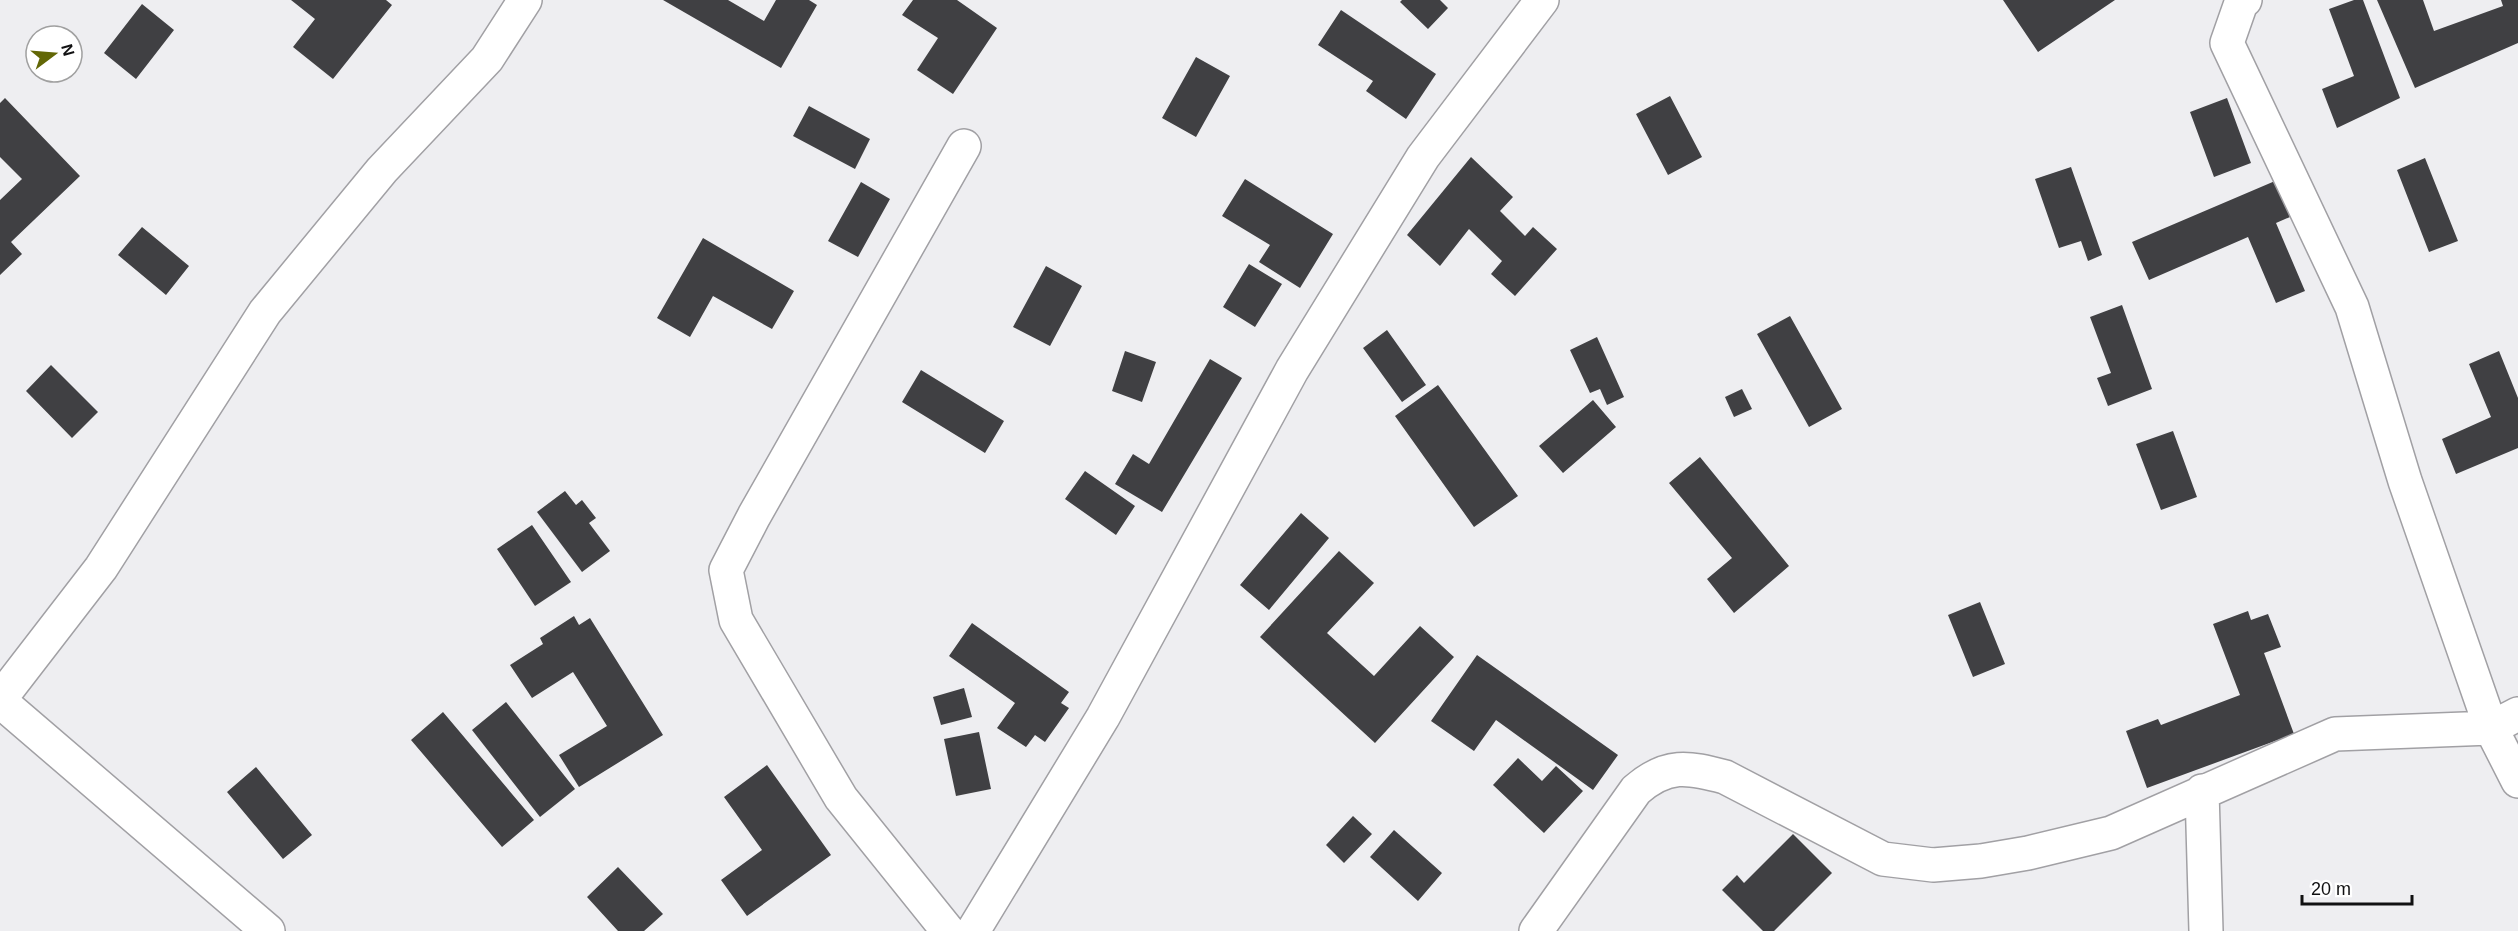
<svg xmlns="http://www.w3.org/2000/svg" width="2518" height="931" font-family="Arial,sans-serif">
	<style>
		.building { fill: #404043 }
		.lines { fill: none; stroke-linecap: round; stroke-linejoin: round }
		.minor-casing { stroke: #a1a0a4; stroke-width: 36 }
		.minor { stroke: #fff; stroke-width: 33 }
	</style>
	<rect width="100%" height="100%" fill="#eeeef1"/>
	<path class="building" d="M291 0H386L392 5 333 79 293 47 315 19Z
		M663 0H728L764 21 776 0H809L817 5 781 68Z
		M913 0H957L997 28 953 94 917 70 938 38 902 15Z
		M1402 0H1440L1448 8 1428 29 1400 2Z
		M2003 0H2115L2038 52Z
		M2354 0H2363L2400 98 2337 128 2322 89 2354 76 2329 9Z
		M2377 0H2423L2434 31 2503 6 2501 0H2518V43L2415 88Z
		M142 4 174 30 136 79 104 53Z
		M1341 10 1436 74 1406 119 1366 91 1373 81 1318 45Z
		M1196 57 1230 76 1196 137 1162 118Z
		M1670 96 1702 157 1668 175 1636 114Z
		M5 98 80 176 11 242 22 254 0 275V200L22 179 0 157V103Z
		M2227 98 2251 163 2214 177 2190 112Z
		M809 106 870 139 855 169 793 136Z
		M1471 157 1513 197 1500 211 1525 236 1533 227 1557 249 1515 296 1491 274 1502 261 1469 229 1440 266 1407 235Z
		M2425 158 2458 241 2429 252 2397 170Z
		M2071 167 2102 255 2088 261 2081 241 2059 248 2035 179Z
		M1245 179 1333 234 1300 288 1259 262 1270 245 1222 216Z
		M2275 181 2290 217 2276 223 2305 291 2276 303 2248 237 2149 280 2132 242Z
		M861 182 890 199 858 257 828 241Z
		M142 227 189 266 166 295 118 255Z
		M703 238 794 291 772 329 713 296 690 337 657 318Z
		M1249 264 1282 284 1255 327 1223 307Z
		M1046 266 1082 286 1050 346 1013 327Z
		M2122 305 2152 389 2108 406 2097 378 2111 373 2090 317Z
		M1790 316 1842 409 1809 427 1757 334Z
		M1387 330 1426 385 1402 402 1363 348Z
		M1597 337 1624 397 1607 405 1600 389 1590 393 1570 350Z
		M1125 351 1156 362 1142 402 1112 391Z
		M2499 351 2518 398V448L2456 474 2442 439 2491 417 2469 364Z
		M1210 359 1242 378 1162 512 1115 484 1133 454 1149 464Z
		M51 365 98 412 72 438 26 391Z
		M921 370 1004 421 985 453 902 402Z
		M1438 385 1518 496 1474 527 1395 416Z
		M1742 389 1752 409 1734 417 1725 397Z
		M1593 400 1616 427 1563 473 1539 446Z
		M2173 431 2197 497 2161 510 2136 444Z
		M1700 457 1789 566 1734 613 1707 579 1732 558 1669 483Z
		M1085 471 1135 506 1116 535 1065 499Z
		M565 491 576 505 582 500 596 518 589 523 610 551 582 572 537 512Z
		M1301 513 1329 538 1269 610 1240 585Z
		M532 525 571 582 535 606 497 549Z
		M1339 551 1374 583 1327 633 1374 676 1420 626 1454 657 1375 743 1260 637Z
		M1980 602 2005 664 1973 677 1948 615Z
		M2248 611 2251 620 2268 614 2281 647 2264 653 2294 734 2147 788 2126 731 2158 719 2161 725 2240 695 2213 624Z
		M574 616 579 625 590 618 663 735 579 787 559 755 607 726 573 672 532 698 510 665 543 644 540 638Z
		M972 623 1069 692 1061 703 1069 708 1045 742 1035 735 1026 747 997 728 1015 703 949 656Z
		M1477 655 1618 755 1593 790 1496 720 1474 751 1431 721Z
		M964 688 972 717 941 725 933 697Z
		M506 702 575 789 540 817 472 730Z
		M443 712 534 820 502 847 411 740Z
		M979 732 991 789 956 796 944 739Z
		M1518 758 1542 781 1556 766 1583 791 1544 833 1493 785Z
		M767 765 831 855 747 916 721 880 762 850 724 797Z
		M256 767 312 835 283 859 227 792Z
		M1353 816 1372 834 1344 863 1326 845Z
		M1394 830 1442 873 1418 901 1370 857Z
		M1793 834 1832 873 1774 931H1763L1722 890 1737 875 1744 883Z
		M618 867 663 914 644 931H618L587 897Z"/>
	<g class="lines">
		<defs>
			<path id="minor" d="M2245 0 2241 3 2227 43 2352 307 2405 481 2491 728 2518 781
				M0 699 101 568 265 312 382 170 487 59 525 0
				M0 701 268 931
				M2202 791 2206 931
				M948 931 841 798 736 620 726 570 754 516 964 146
				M973 931 1103 717 1292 370 1423 157 1542 0
				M1536 931 1636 790C1667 763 1688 767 1725 777L1883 859 1933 865 1981 861 2028 853 2111 833 2335 734 2491 728 2518 714"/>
		</defs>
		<use href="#minor" class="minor-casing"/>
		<use href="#minor" class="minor"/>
	</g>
	<g transform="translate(54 54) rotate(74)"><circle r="28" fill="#ffffff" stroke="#a0a0a0" stroke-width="1.5"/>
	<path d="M0-4.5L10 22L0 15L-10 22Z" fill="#626706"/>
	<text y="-9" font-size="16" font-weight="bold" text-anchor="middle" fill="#111112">N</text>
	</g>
	<path d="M2302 895v9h110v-9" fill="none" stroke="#111112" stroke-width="3"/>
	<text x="2311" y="895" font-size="18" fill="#111112" stroke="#ffffff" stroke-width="4.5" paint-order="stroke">20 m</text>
</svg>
